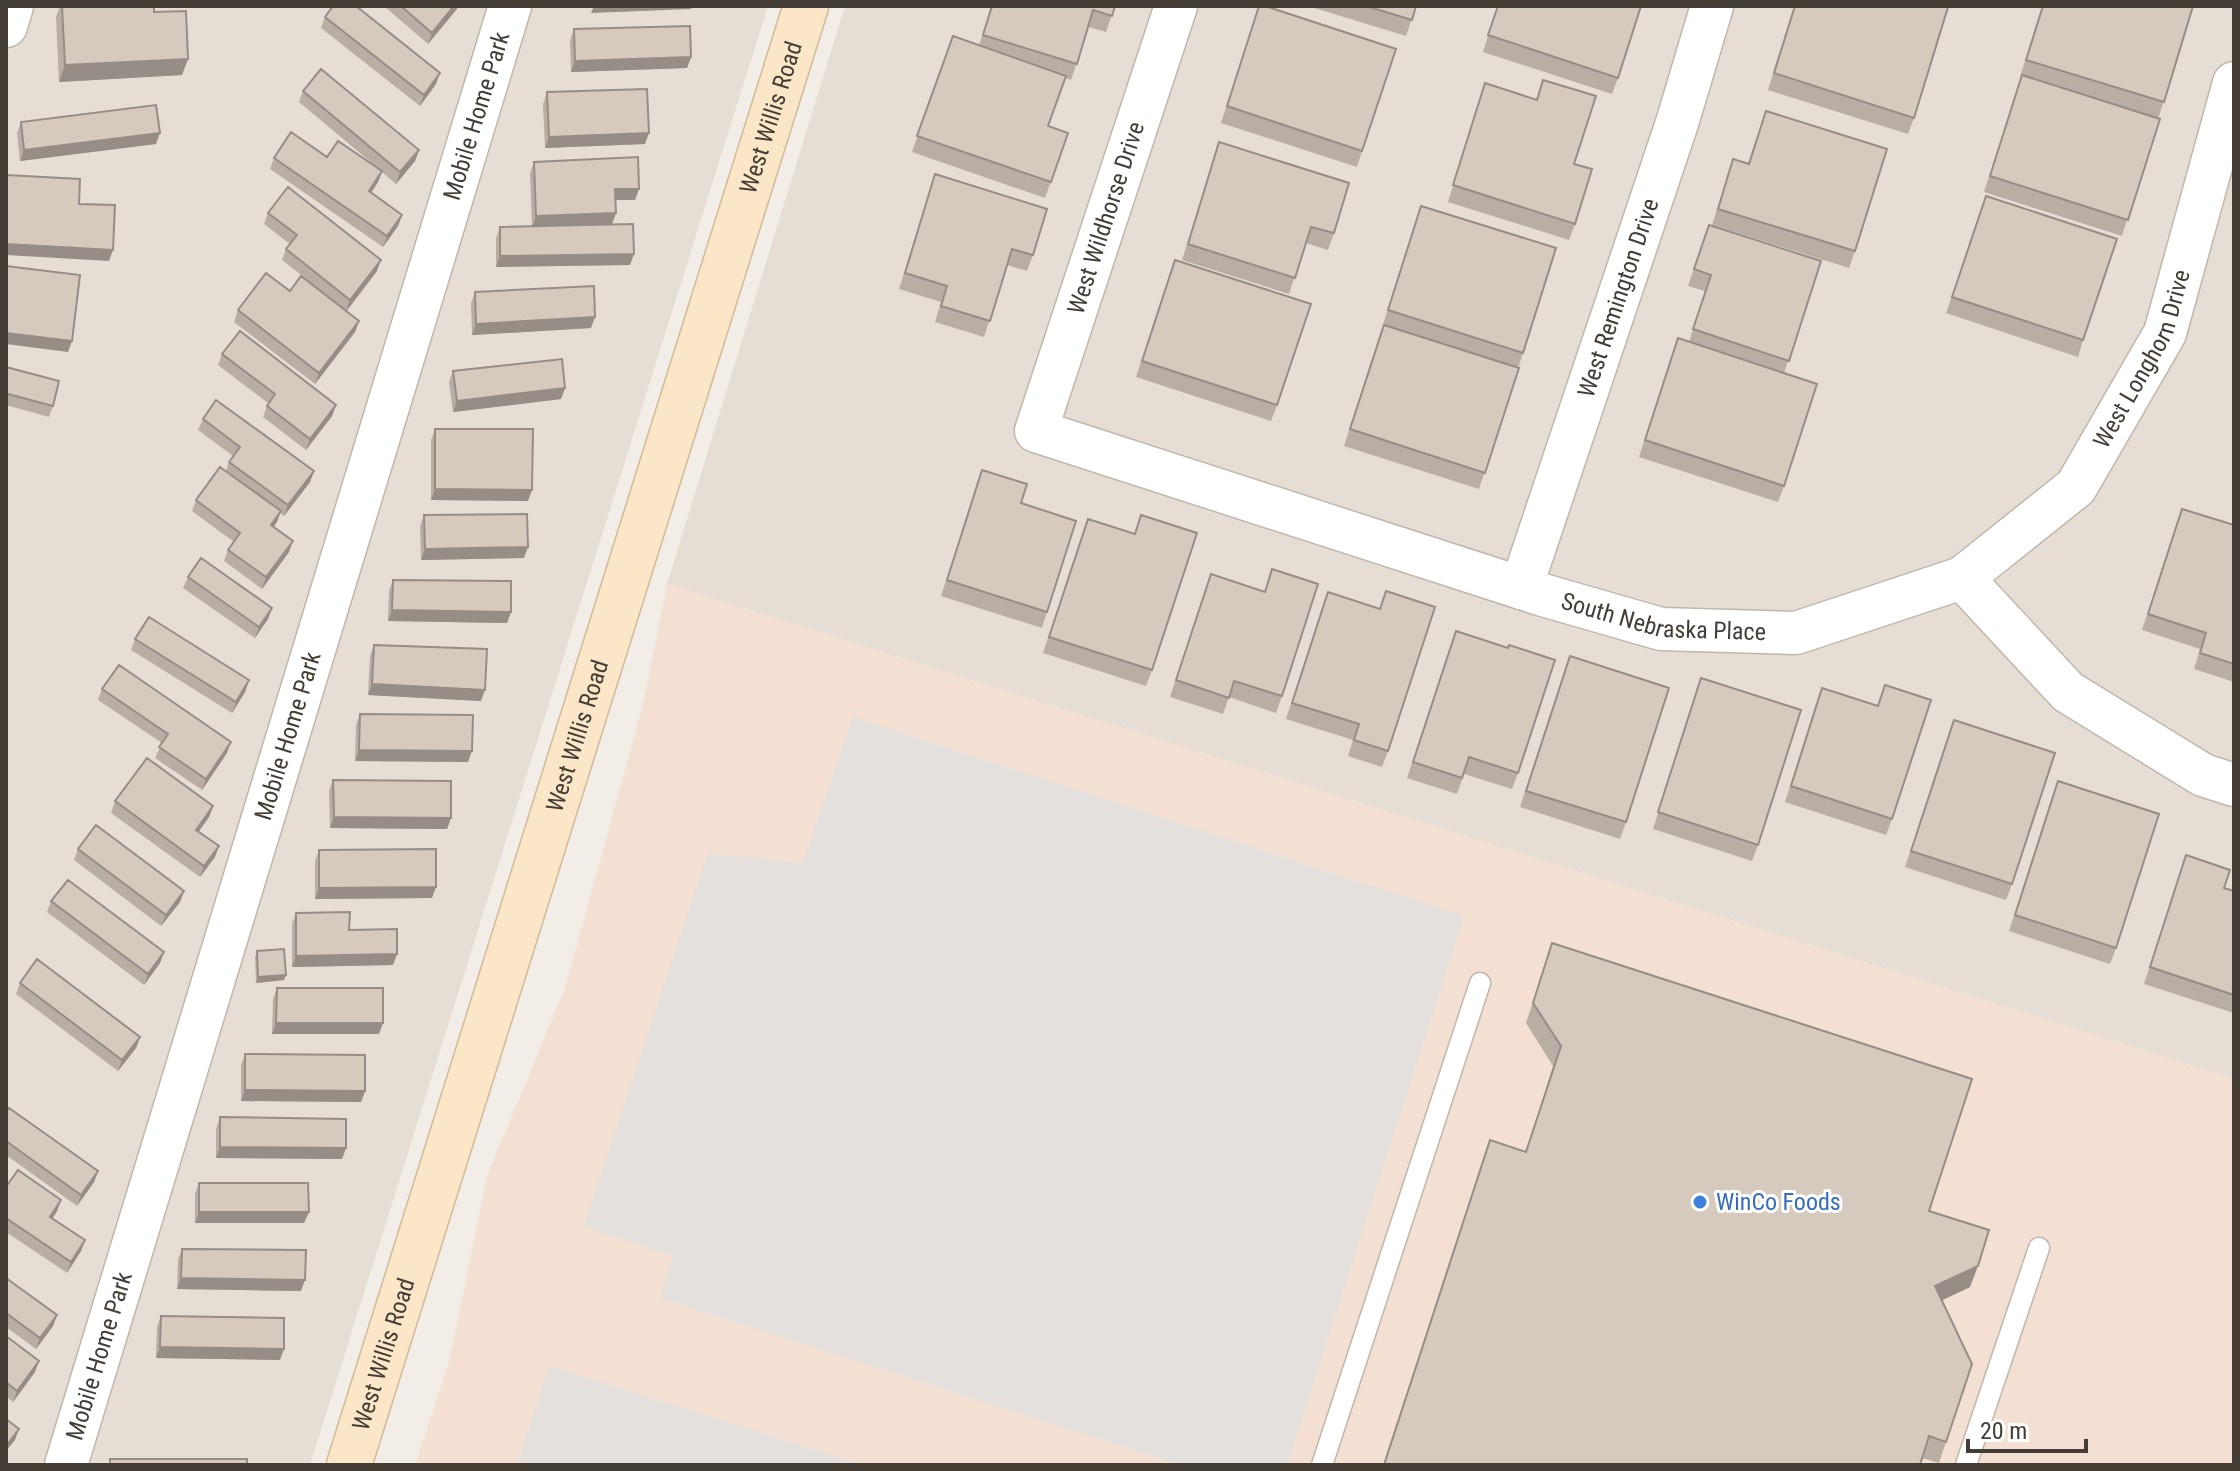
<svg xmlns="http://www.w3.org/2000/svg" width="2240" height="1471" font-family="'Roboto Condensed',sans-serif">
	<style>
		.residential { fill: #e6ded4 }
		.commercial { fill: #f3e0d2 }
		.parking { fill: #e3e0de }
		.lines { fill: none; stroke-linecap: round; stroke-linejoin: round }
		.lane-casing { stroke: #c0b6ac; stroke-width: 23 }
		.street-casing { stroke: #c0b6ac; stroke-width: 45 }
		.secondary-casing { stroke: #d0b998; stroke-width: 47 }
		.lane { stroke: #fff; stroke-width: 20 }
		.street { stroke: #fff; stroke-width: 42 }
		.secondary { stroke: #fbe7c7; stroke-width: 44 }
		.wall { fill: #b8aea4 }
		.shaded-wall { fill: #968d86 }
		.building { fill: #d6cabf; stroke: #968d86; stroke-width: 2 }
		.shop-dot { fill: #3f7fe0; stroke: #fff; stroke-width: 3 }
		.labels { text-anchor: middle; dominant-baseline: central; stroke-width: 6; stroke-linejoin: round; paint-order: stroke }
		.street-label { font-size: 24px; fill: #443d36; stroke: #fff }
		.shop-label { font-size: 24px; fill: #366cbe; stroke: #fff; text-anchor: start }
	</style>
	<rect width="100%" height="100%" fill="#f2ede6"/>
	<path class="residential" d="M6 6H768L310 1465H6Z
		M845 6H2234V1079L667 584Z"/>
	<path class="commercial" d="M667 584 2234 1079V1465H415L450 1359 487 1176 565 988 644 701Z"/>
	<path class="parking" d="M853 717 1464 916 1287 1465H1180L660 1298 673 1256 584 1226 708 853 803 863Z
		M549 1366 864 1465H517Z"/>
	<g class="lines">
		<defs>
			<path id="lane" d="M1322 1465 1480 983
				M1966 1465 2039 1248"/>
			<g id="street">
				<path id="s1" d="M1176 6 1036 431 1543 595 1661 629 1796 633 1962 578 2076 487 2165 333 2234 83"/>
				<path d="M6 26 12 6"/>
				<path d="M1962 578 2068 692 2203 775 2234 785"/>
				<path id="s2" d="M1521 588 1678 120 1712 6"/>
				<path id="s3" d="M66 1465 510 6"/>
			</g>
			<g id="secondary">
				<path id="s4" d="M349 1465 806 6"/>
			</g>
		</defs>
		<use href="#lane" class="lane-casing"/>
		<use href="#street" class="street-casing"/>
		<use href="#secondary" class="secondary-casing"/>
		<use href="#lane" class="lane"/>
		<use href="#street" class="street"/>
		<use href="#secondary" class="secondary"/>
	</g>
	<path class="wall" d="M60 6H154V12L182 75 59 82 56 17Z
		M384 6H458L428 44Z
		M991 6H1115L1106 32 1088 27 1071 80 1065 78 1048 126 1068 133 1045 198 912 152 953 36 979 46Z
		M1308 6H1416L1406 36Z
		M1497 6 1618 78 1612 94 1483 52Z
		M1794 6H1946L1914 118 1908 134 1768 90Z
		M2042 6H2193L2122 236 1984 192 2021 77H2020Z
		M325 17 436 84 420 106 321 28Z
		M1254 21 1362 151 1357 167 1221 123Z
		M574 29 691 57 687 68 571 72 570 40Z
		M1485 83 1574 164 1575 224 1569 240 1448 202Z
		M303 91 419 150 415 161 396 184 382 172 378 182 371 193 402 215 398 226 383 247 270 169 274 158 327 157 379 169 299 102Z
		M547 92 645 144 545 148 543 104Z
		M1766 111 1855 251 1849 268 1712 225 1733 159 1748 164Z
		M21 122 156 144 20 161 17 133Z
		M1219 142 1334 233 1328 250 1306 243 1289 294 1182 260Z
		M534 162 639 189 635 200H616V213L612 224 569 225 630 265 496 267V238L500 227 532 226 530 173Z
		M935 174 1033 255 1027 271 1007 265 984 337 935 322 941 302 899 289Z
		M1986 196 2083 340 2078 357 1946 313Z
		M1421 206 1523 353 1479 489 1344 446Z
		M268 213 377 271 347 311 359 321 355 332 315 384 234 322 238 310 290 291 310 282 282 260 286 249 290 244 264 224Z
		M1703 241 1821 261 1784 373V486L1778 502 1639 457 1672 355 1689 342 1705 291 1688 286Z
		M1169 276 1277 405 1271 421 1136 377Z
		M475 292 591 328 472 335 471 303Z
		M222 354 336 405 332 416 306 450 263 417 268 403 218 365Z
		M6 367 53 406 49 417 6 405Z
		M453 371 565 388 561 399 453 412 449 382Z
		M203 419 314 471 310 482 284 516 280 513 274 527 289 552 262 589 224 561 228 550 234 542 192 511 196 500 226 471 229 462 233 456 198 430Z
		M435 429 528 501 431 500V440Z
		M982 470 1021 503 1047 612 1042 628 941 596Z
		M424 515 524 558 421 560 420 526Z
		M2176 525H2234V682L2194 669 2200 649 2142 630Z
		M1082 535 1152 670 1146 686 1043 653Z
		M188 577 272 608 268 619 255 638 183 588Z
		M393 580 511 612 507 623 388 621 389 591Z
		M1205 590 1282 696 1276 713 1229 697 1223 714 1170 697Z
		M1322 608 1388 751 1382 767 1348 756 1353 740 1286 719Z
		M135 639 249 680 245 692 232 713 131 650Z
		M374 645 481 701 368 695 370 656Z
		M1450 647 1518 773 1512 789 1464 774 1457 794 1407 778Z
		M1564 672 1626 822 1620 839 1520 807Z
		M1701 678 1758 845 1752 861 1653 829Z
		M102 689 227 753 202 790 155 758 162 743 98 700Z
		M1816 704 1892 819 1886 835 1785 802Z
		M360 714 468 762 355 761 356 725Z
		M1948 736 2012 884 2006 900 1905 867Z
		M333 780 451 818 447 829 330 828 329 791Z
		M2052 797 2116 948 2110 964 2009 931Z
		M115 801 213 806 209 817 199 831 215 857 200 877 111 813Z
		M78 849 184 891 180 902 161 926 74 860Z
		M319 850 432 898 315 899V861Z
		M2180 872 2234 891V1013L2144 984Z
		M51 901 164 952 160 963 144 985 47 912Z
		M296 913 349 930 397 954 393 965 292 967V924Z
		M1552 943 1929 1211 1970 1287 1942 1300 1946 1442 1939 1463 1922 1458 1920 1465H1383L1490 1140 1526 1152 1553 1066 1526 1023Z
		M257 951 286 975 284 980 256 983 255 957Z
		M20 983 140 1037 136 1048 118 1071 16 994Z
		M277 988 379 1034H272L273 999Z
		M245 1054 365 1091 361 1102 241 1101V1065Z
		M6 1112 98 1171 94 1182 77 1206 6 1155Z
		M220 1117 346 1148 342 1159 216 1158V1129Z
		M6 1182 61 1200 57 1211 53 1218 85 1240 81 1251 67 1273 6 1232Z
		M199 1183 309 1212 304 1223H195V1194Z
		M182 1249 301 1291 177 1289 178 1260Z
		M6 1278 57 1315 53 1326 36 1349 6 1327Z
		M161 1316 280 1360 156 1358 157 1327Z
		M6 1336 35 1372 13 1402 6 1396Z"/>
	<path class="shaded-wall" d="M454 6H458L457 9 428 44 432 33Z
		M594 6H692L691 9 591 13Z
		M691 57 687 68 571 72 575 61Z
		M188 59 182 75 59 82 65 65Z
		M440 73 436 84 420 106 424 95Z
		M160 133 156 144 20 161 24 150Z
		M649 133 645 144 545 148 549 137Z
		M419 150 415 161 396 184 400 172Z
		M382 171 378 182 365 202 369 191Z
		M615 189H639L635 200H611Z
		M616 213 612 224 532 227 536 216Z
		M402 215 398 226 383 247 387 236Z
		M6 244 113 250 109 261 6 255Z
		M634 254 630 265 496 267 500 256Z
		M381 260 377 271 346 311 350 300Z
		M595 317 591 328 472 335 476 324Z
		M359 321 355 332 315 384 319 373Z
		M6 333 72 341 68 352 6 344Z
		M565 388 561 399 453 412 457 401Z
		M336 405 332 416 306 450 310 439Z
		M314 471 310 482 284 516 288 505Z
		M435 489 532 490 528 501 431 500Z
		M281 511 277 522 267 536 271 525Z
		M293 541 289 552 262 589 266 577Z
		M528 547 524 558 421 560 425 549Z
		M272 608 268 619 255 638 259 627Z
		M392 610 511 612 507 623 388 621Z
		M249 680 245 692 232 713 236 702Z
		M372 684 485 690 481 701 368 695Z
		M231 742 227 753 202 790 206 779Z
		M359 750 472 751 468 762 355 761Z
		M213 806 209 817 192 841 196 830Z
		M334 817 451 818 447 829 330 828Z
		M219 846 215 857 200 877 204 866Z
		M436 887 432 898 315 899 319 888Z
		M184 891 180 902 161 926 166 915Z
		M164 952 160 963 144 985 148 974Z
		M397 954 393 965 292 967 296 956Z
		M286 975 284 980 256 983 258 977Z
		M276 1023H383L379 1034H272Z
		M140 1037 136 1048 118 1071 122 1060Z
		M245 1090 365 1091 361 1102 241 1101Z
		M220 1147 346 1148 342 1159 216 1158Z
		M98 1171 94 1182 77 1206 81 1195Z
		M61 1200 57 1211 46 1228 50 1217Z
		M199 1212H309L304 1223H195Z
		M85 1240 81 1251 67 1273 71 1262Z
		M1978 1266 1970 1287 1928 1307 1935 1286Z
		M181 1278 305 1280 301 1291 177 1289Z
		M57 1315 53 1326 36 1349 40 1338Z
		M160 1347 284 1349 280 1360 156 1358Z
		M39 1361 35 1372 13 1402 17 1391Z
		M19 1429 15 1440 6 1451V1446Z"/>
	<path class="building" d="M62 6H154V12L186 11 188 59 65 65Z
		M333 6H356L440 73 424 95 325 17Z
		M401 6H454L432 33Z
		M992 6H1115L1112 16 1093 10 1077 64 983 35Z
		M1259 6H1265L1396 49 1362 151 1227 106Z
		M1366 6H1416L1412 20Z
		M1498 6H1641L1618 78 1488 35Z
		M1795 6 1948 7 1914 118 1774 73Z
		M2043 6H2193L2164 102 2026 60Z
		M690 26 691 57 575 61 574 29Z
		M953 36 1066 76 1048 126 1068 133 1051 182 917 136Z
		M321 69 419 150 400 172 303 91Z
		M2022 75 2160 119 2128 220 1990 176Z
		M1543 80 1596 96 1574 164 1592 169 1575 224 1453 185 1485 83 1537 100Z
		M647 89 649 133 549 137 547 92Z
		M156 105 160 133 24 150 21 122Z
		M1766 111 1887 149 1855 251 1718 209 1733 159 1749 164Z
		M291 132 327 157 338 141 382 171 369 191 402 215 387 236 274 158Z
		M1219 142 1349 183 1334 233 1311 227 1295 278 1188 244Z
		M638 157 639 189H615L616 213 536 216 534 162Z
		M935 174 1047 209 1033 255 1012 249 990 321 941 306 947 286 905 273Z
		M6 175 80 179 79 204 115 205 113 250 6 244Z
		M288 187 381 260 350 300 286 249 297 235 268 213Z
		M1986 196 2117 239 2083 340 1952 297Z
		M1421 206 1556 248 1523 353 1388 310Z
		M633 224 634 254 500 256V227Z
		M1709 225 1821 261 1789 361 1693 329 1711 275 1694 269Z
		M1175 260 1311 304 1277 405 1142 361Z
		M6 266 80 275 72 341 6 333Z
		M266 273 290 291 301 276 359 321 319 373 238 310Z
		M594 286 595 317 476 324 475 292Z
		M1384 325 1519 368 1485 473 1350 429Z
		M240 331 336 405 310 439 267 406 275 394 222 354Z
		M1678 338 1817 384 1784 486 1645 440Z
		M562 359 565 388 457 401 453 371Z
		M6 367 59 381 53 406 8 394 6 401Z
		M216 400 314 471 288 505 229 462 240 447 203 419Z
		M435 429H533L532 490 435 489Z
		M220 467 281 511 271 525 293 541 266 577 228 550 240 533 196 500Z
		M982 470 1027 484 1021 503 1076 521 1047 612 947 580Z
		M2182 509 2234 525V664L2200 653 2206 633 2148 614Z
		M527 514 528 547 425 549 424 515Z
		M1141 515 1197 533 1152 670 1049 637 1088 519 1135 534Z
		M201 558 272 608 259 627 188 577Z
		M1272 569 1318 584 1282 696 1234 681 1229 698 1176 680 1211 574 1265 592Z
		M393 580 511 581V612L392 610Z
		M1386 591 1435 607 1388 751 1354 740 1359 724 1292 703 1328 592 1380 609Z
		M149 617 249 680 236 702 135 639Z
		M1456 631 1508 648 1509 645 1555 660 1518 773 1469 757 1462 778 1413 762Z
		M374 645 487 649 485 690 372 684Z
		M1570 656 1669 688 1626 822 1526 791Z
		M119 665 231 742 206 779 159 747 168 734 102 689Z
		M1701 678 1801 710 1758 845 1658 812Z
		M1885 685 1931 700 1892 819 1791 786 1822 688 1878 706Z
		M360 714 473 715 472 751 359 750Z
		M1954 720 2055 753 2012 884 1911 851Z
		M147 758 213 806 196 830 219 846 204 866 115 801Z
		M333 780 451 781V818L334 817Z
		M2058 781 2159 814 2116 948 2015 915Z
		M96 825 184 891 166 915 78 849Z
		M436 849V887L319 888V850Z
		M2186 855 2230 870 2224 888 2234 891V995L2150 967Z
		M68 880 164 952 148 974 51 901Z
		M350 912 349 930 397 929V954L296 956V913Z
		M1552 943 1972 1079 1929 1211 1989 1230 1978 1266 1935 1286 1972 1364 1946 1442 1929 1436 1920 1465H1384L1490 1140 1526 1152 1561 1046 1533 1003Z
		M284 949 286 975 258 977 257 951Z
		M37 959 140 1037 122 1060 20 983Z
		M277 988H383V1023H276Z
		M245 1054 365 1055V1091L245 1090Z
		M9 1108 98 1171 81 1195 6 1141V1112Z
		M220 1117 346 1119V1148L220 1147Z
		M18 1170 61 1200 50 1217 85 1240 71 1262 6 1218V1182L8 1184Z
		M199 1183H308L309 1212H199Z
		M182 1249 306 1250 305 1280 181 1278Z
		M6 1278 57 1315 40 1338 6 1313Z
		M161 1316 284 1318V1349L160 1347Z
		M6 1336 39 1361 17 1391 6 1382Z
		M6 1419 19 1429 6 1446Z
		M110 1459H247V1465H110Z"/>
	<circle class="shop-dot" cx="1700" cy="1202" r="8"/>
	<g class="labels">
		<g class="street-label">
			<text stroke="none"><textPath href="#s3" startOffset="1410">Mobile Home Park</textPath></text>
			<text stroke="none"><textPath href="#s4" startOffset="1412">West Willis Road</textPath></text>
			<text transform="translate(1106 218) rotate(-72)">West Wildhorse Drive</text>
			<text stroke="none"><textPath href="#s2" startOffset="306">West Remington Drive</textPath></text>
			<text stroke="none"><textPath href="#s1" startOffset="1704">West Longhorn Drive</textPath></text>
			<text stroke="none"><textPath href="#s1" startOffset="1104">South Nebraska Place</textPath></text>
			<text stroke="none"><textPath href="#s3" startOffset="762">Mobile Home Park</textPath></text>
			<text stroke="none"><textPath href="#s4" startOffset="764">West Willis Road</textPath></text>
			<text stroke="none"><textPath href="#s4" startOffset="116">West Willis Road</textPath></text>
			<text stroke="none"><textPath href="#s3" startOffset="114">Mobile Home Park</textPath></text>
		</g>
		<g class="shop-label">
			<text x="1716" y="1202">WinCo Foods</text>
		</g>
	</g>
	<rect width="2240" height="1471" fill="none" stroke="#443d36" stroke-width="16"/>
	<path d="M1968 1439v12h118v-12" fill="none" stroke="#443d36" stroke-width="4"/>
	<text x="1980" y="1439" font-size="24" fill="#443d36" stroke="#ffffff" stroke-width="6" paint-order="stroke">20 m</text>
</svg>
